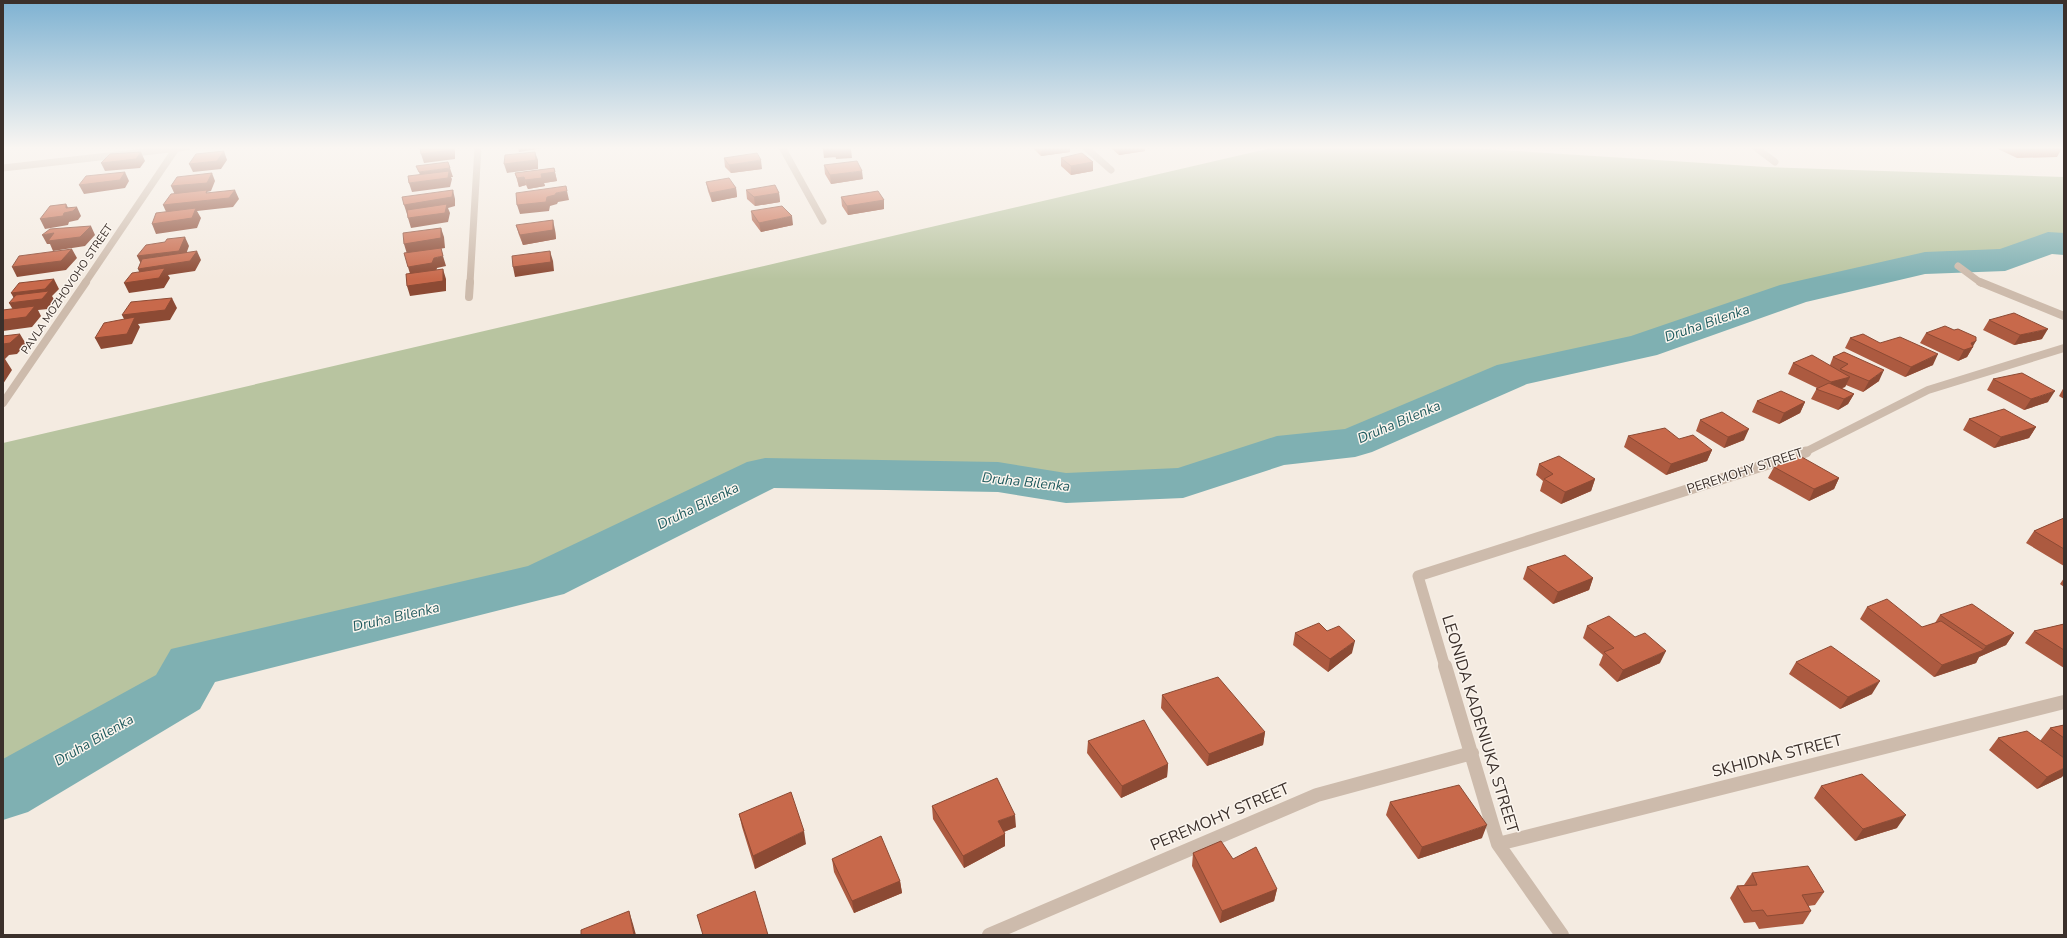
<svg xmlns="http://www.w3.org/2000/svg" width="2067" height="938" font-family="'Nunito Sans',sans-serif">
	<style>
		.green { fill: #b8c4a0 }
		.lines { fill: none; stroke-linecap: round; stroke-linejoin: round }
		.river { fill: #7fb0b2; fill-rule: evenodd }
		.minor-far3 { stroke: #cdbbac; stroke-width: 7 }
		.minor-far2 { stroke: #cdbbac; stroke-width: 8 }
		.minor-far1 { stroke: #cdbbac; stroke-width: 11 }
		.minor { stroke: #cdbbac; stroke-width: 14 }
		.wall { fill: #ac5a40 }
		.shaded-wall { fill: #8c4a34 }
		.building { fill: #c8694b; stroke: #8c4a34 }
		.labels { text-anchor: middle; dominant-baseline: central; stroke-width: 3; stroke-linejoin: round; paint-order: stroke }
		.far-street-label { font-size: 11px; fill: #3b302b; stroke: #fbf5ee }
		.street-label { font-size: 13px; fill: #3b302b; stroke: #fbf5ee }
		.water-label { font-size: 14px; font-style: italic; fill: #1f5a5e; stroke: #fbf5ee }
		.near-street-label { font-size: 16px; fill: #3b302b; stroke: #fbf5ee }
	</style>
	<rect width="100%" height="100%" fill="#f4ebe1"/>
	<path class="green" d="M1275 147H1455L1766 167 2064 177V244L2048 243 2005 260 1925 263 1794 293 1642 346 1513 374 1355 442 1277 451 1183 483 1066 488 998 477 765 473 544 581 193 665 178 692 3 792V443Z"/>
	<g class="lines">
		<path class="river" d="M2048 232 2064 233V255L2052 254 2005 271 1925 274 1806 302 1657 355 1527 384 1372 452 1355 457 1284 465 1183 498 1066 503 998 492 774 488 564 594 215 682 200 709 28 812 3 820V759L156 675 171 649 528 566 747 462 765 458 998 462 1066 473 1178 468 1277 436 1345 429 1497 365 1631 336 1780 285 1925 252 2000 249Z"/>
		<path class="minor-far3" d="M782 147 823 221
			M1085 147 1111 170
			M1755 147 1775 162
			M3 168 187 147
			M1958 266 1981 283
			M85 283 177 147
			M470 283 478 147"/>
		<path class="minor-far2" d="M1980 282 2064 316
			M469 297 470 282
			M3 403 86 282
			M1803 453 1928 390 2064 348"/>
		<path class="minor-far1" d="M1445 667 1418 576 1806 452"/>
		<path class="minor" d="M1445 666 1498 844 1562 935
			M1498 844 2064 702
			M989 935 1317 795 1472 753"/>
	</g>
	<path class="wall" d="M1034 147H1070V152L1041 156 1034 149Z
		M1110 147H1145V151L1119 155Z
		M1557 147H1593L1560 149Z
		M1994 147H2059L2062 148 2057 157 2017 158Z
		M724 158 762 169 731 173 725 167Z
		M1061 158 1093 162V171L1071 175 1061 166Z
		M824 165 863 179 831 184 825 174Z
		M554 168 557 181 544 183 545 186 528 189 526 185 519 187 515 173Z
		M706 182 736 188 737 197 712 202 708 191Z
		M746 190 779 193 780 202 755 206 747 199Z
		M841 197 884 200V209L848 215 842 206Z
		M751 211 793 225 761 232 752 220Z
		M516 225 555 230 556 239 523 245 519 235Z
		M1989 320 2042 339 2014 345 1983 330Z
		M1926 333 1973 347 1967 357 1958 361 1920 343Z
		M1850 338 1880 343 1933 365 1905 377 1845 348Z
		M1844 352 1879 381 1863 392 1846 385 1845 387 1842 388 1854 394 1848 404 1838 410 1811 399 1817 388 1788 374 1793 363 1830 365 1833 357Z
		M1993 379 2048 402 2024 410 1987 390Z
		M2064 387V399L2059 396Z
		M1757 401 1805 402 1800 413 1779 424 1752 412Z
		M1969 419 2036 427 2029 438 1994 448 1963 430Z
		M1700 420 1744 440 1724 448 1696 431Z
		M1628 436 1679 439 1712 450 1707 461 1666 475 1624 447Z
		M1539 464 1595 479 1591 491 1561 504 1540 491 1543 481 1536 475Z
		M1774 467 1839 478 1834 489 1809 501 1768 478Z
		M2064 518V566L2026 543 2034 531Z
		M1527 567 1593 578 1589 590 1553 604 1523 579Z
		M2064 578V587L2060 584Z
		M1867 607 1922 627 1935 623 1940 615 2014 633 2006 645 1979 657 1976 663 1934 677 1860 619Z
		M2064 624V668L2025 643 2034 631Z
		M1587 626 1660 663 1617 682 1599 665 1603 655 1583 638Z
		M1295 633 1352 653 1328 672 1293 645Z
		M1796 662 1872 694 1840 709 1789 674Z
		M1162 695 1265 732 1263 745 1207 766 1161 708Z
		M2064 725V758L2040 741 2050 728Z
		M1998 738 2062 777 2037 789 1989 750Z
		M1088 741 1168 764 1167 777 1121 798 1087 753Z
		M1821 786 1897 828 1855 841 1814 798Z
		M1390 802 1482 838 1418 859 1386 815Z
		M932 806 1016 827 1004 832 1005 834V846L964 868 933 819Z
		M739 814 806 844 755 869 742 827Z
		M1193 853 1233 859 1277 889 1274 901 1220 923 1192 866Z
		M832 859 900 881 902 893 854 913 834 872Z
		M1752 873 1824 892 1815 905 1808 906 1811 911 1803 924 1759 929 1755 922 1744 923 1730 898 1737 886 1744 885Z"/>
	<path class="shaded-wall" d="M452 147H454L455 151V159L424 163 421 154Z
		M518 147H549L519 152Z
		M1042 147H1070V152L1041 156Z
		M1119 147H1145V151L1119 155Z
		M835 148 836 157 824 158 823 149Z
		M851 149 852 158 836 159 835 151Z
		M224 151 227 160 221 169 193 172 189 164Z
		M141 152 145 161 140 168 105 171 101 163Z
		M535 152 538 160V169L507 173 504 164Z
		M761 160 762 169 731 173 729 165Z
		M1093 162V171L1071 175V166Z
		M450 168 453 177H451L452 179 450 187 412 192 409 183 422 181 419 172Z
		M554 168 557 181 544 183 545 186 528 189 525 180 541 174Z
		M862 171 863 179 831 184 830 175Z
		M125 172 129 181 125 188 84 194 79 185Z
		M212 173 215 181 211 191 207 192 211 199 235 190 239 199 233 207 197 211 201 218 197 228 156 234 152 224 167 214 163 205 206 193 175 195 171 186Z
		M524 177 526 185 519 187 517 178Z
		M736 188 737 197 712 202 710 193Z
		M453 190 455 199V206L448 208 450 213 448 222 411 228 408 218 446 208 407 214 404 205Z
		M567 191 569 200 558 202 557 204 550 206 549 211 520 214 517 205 547 197 556 193Z
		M779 193 780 202 755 206 754 197Z
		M884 200V209L848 215 847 206Z
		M66 204 70 211 77 207 81 216 78 220 69 222 68 225 45 229 40 219 66 208Z
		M792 216 793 225 761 232 759 223Z
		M553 220 555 230 556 239 523 245 520 235Z
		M91 226 95 235 85 246 53 251 50 244H47L42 235Z
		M441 228 444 237 445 248 407 254 404 244Z
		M185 237 189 246 184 260 142 266 137 256Z
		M72 249 77 258 66 270 17 277 12 267Z
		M197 251 201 260 195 271 168 275 170 278 164 288 129 293 124 283 142 278 138 269Z
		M550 251 553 261 554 271 515 277 513 267Z
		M443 256 446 266 437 268 436 272 411 277 408 267 434 258Z
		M443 269 446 279V291L410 296 407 286Z
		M54 279 59 289 52 296 55 301 48 309 38 310 41 316 32 327 3 331V320L15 313 9 303 16 302 11 293Z
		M172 298 177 308 170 320 138 324 140 327 132 344 101 349 95 338 127 325 122 315Z
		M2048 329 2042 339 2014 345 2020 335Z
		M20 334 26 344 17 354 9 355 5 359 12 370 3 384V344Z
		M1976 341 1967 357 1958 361 1964 350 1971 343Z
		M1938 354 1933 365 1905 377 1911 367Z
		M1884 370 1879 381 1863 392 1869 381Z
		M1850 377 1845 387 1827 393 1826 392 1831 382Z
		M2055 391 2048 402 2024 410 2031 399Z
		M1854 394 1848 404 1838 410 1844 399Z
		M1805 402 1800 413 1779 424 1784 413Z
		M2036 427 2029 438 1994 448 2001 437Z
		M1749 429 1744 440 1724 448 1728 437Z
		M1712 450 1707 461 1666 475 1671 464Z
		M1839 478 1834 489 1809 501 1814 489Z
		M1595 479 1591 491 1561 504 1565 492Z
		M1593 578 1589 590 1553 604 1558 592Z
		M2014 633 2006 645 1979 657 1976 663 1934 677 1942 665 1982 651 1986 646Z
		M1355 641 1352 653 1328 672 1330 659Z
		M1666 651 1660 663 1617 682 1623 670Z
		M1880 681 1872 694 1840 709 1848 697Z
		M1265 732 1263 745 1207 766 1209 754Z
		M1168 764 1167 777 1121 798 1122 786Z
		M2064 768V775L2062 777 2037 789 2047 777Z
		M1015 815 1016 827 998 834V821Z
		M1906 815 1897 828 1855 841 1863 829Z
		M1487 825 1482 838 1418 859 1422 847Z
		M804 831 806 844 755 869 753 856Z
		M1005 834V846L964 868 963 856Z
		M900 881 902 893 854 913 852 901Z
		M1277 889 1274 901 1220 923 1222 911Z
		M629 911 633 924 636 935H634Z"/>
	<path class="building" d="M420 147H452V150L421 154Z
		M823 147H851V149L835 151V148L823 149Z
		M2016 147H2059L2062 148 2021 150Z
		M224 151 217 161 189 164 196 154Z
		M141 152 136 159 101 163 110 154Z
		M535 152 536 160 504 164 505 155Z
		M757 153 761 160 729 165 724 158Z
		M1082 153 1093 162 1071 166 1061 158Z
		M857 161 862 171 830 175 824 165Z
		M448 162 450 168 419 172 416 166Z
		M554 168 555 172 541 174 542 178 525 180 524 177 517 178 515 173Z
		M449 171 448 178 409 183 408 176Z
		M125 172 120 180 79 185 86 176Z
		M212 173 207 183 171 186 177 177Z
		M729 178 736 188 710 193 706 182Z
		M775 185 779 193 754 197 746 190Z
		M566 186 567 191 556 193 555 195 547 197 546 202 517 205 516 193Z
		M207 190 206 193 235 190 229 198 163 205 171 194Z
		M453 190 452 197 404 205 402 197Z
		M878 191 884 200 847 206 841 197Z
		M66 204V208L77 207 73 211 64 213 63 216 40 219 50 206Z
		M447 204 445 213 408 218 407 210Z
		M782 206 792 216 759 223 751 211Z
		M196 208 192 218 152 224 156 213Z
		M553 220V230L520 235 516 225Z
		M91 226 80 237 48 241 54 233 42 235 50 229Z
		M441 228V238L404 244 403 233Z
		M185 237 179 251 137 256 146 245 165 242 167 239Z
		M441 248 443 256 434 258 432 263 408 267 404 253Z
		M72 249 61 261 12 267 19 256Z
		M197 251 190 261 138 269 142 259Z
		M550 251 551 262 513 267 512 256Z
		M165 268 159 278 124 283 132 273Z
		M443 269V281L407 286 406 274Z
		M54 279 45 289 11 293 19 283Z
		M49 291 42 299 9 303 16 295Z
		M172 298 165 310 122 315 131 302Z
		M35 306 26 317 3 320V310Z
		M2014 313 2048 329 2020 335 1989 320Z
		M135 317 127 334 95 338 104 323Z
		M1945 326 1954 330 1958 329 1976 337V341L1971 343 1973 347 1964 350 1926 333Z
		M20 334 10 343 3 344V336Z
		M1863 334 1880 343 1900 337 1938 354 1911 367 1850 338Z
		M1844 352 1884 370 1869 381 1840 369 1848 364 1833 357Z
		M1812 355 1850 377 1831 382 1793 363Z
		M2022 373 2055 391 2031 399 1993 379Z
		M1829 383 1854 394 1844 399 1816 389Z
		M1781 391 1805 402 1784 413 1757 401Z
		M2004 409 2036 427 2001 437 1969 419Z
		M1722 412 1749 429 1728 437 1700 420Z
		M1665 428 1679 439 1693 435 1712 450 1671 464 1628 436Z
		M1559 456 1595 479 1565 492 1544 479 1553 474 1539 464Z
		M1800 456 1839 478 1814 489 1774 467Z
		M2064 518V549L2034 531Z
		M1565 555 1593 578 1558 592 1527 567Z
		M1887 599 1922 627 1941 621 1984 650 1942 665 1867 607Z
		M1972 604 2014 633 1986 646 1940 615Z
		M1609 616 1635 637 1645 633 1666 651 1623 670 1604 652 1614 648 1587 626Z
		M1319 623 1327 631 1339 626 1355 641 1330 659 1295 633Z
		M2064 624V650L2034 631Z
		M1831 646 1880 681 1848 697 1796 662Z
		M1218 677 1265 732 1209 754 1162 695Z
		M1144 720 1168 764 1122 786 1088 741Z
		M2064 725V738L2050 728Z
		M2027 731 2064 758V768L2047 777 1998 738Z
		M1862 774 1906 815 1863 829 1821 786Z
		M997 778 1015 815 998 821 1005 834 963 856 932 806Z
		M1459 785 1487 825 1422 847 1390 802Z
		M791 792 804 831 753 856 739 814Z
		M881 836 900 881 852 901 832 859Z
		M1221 841 1233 859 1256 847 1277 889 1222 911 1193 853Z
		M1808 866 1824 892 1802 895 1811 911 1767 916 1763 910 1752 911 1737 886 1757 885 1752 873Z
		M755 891 768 935H703L697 915Z
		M629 911 634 935H581V930Z"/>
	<linearGradient id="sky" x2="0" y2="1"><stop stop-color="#7eb2d2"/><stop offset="0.53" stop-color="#faf6f2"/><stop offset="1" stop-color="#faf6f2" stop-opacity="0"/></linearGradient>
	<rect width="2067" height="279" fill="url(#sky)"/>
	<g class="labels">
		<g class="far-street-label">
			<text transform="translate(67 289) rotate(-56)">PAVLA MOZHOVOHO STREET</text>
		</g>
		<g class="street-label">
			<text transform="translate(1745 471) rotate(-18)">PEREMOHY STREET</text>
		</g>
		<g class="water-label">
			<text transform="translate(1707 323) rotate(-19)">Druha Bilenka</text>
			<text transform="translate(1399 422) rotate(-23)">Druha Bilenka</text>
			<text transform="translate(1026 482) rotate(6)">Druha Bilenka</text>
			<text transform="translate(698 506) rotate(-26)">Druha Bilenka</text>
			<text transform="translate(396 617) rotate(-13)">Druha Bilenka</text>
			<text transform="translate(94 740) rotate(-30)">Druha Bilenka</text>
		</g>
		<g class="near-street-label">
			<text transform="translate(1480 724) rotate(73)">LEONIDA KADENIUKA STREET</text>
			<text transform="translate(1777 756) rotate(-14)">SKHIDNA STREET</text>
			<text transform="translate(1220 817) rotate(-23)">PEREMOHY STREET</text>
		</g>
	</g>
	<rect width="2067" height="938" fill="none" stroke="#3b302b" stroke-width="8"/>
</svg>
